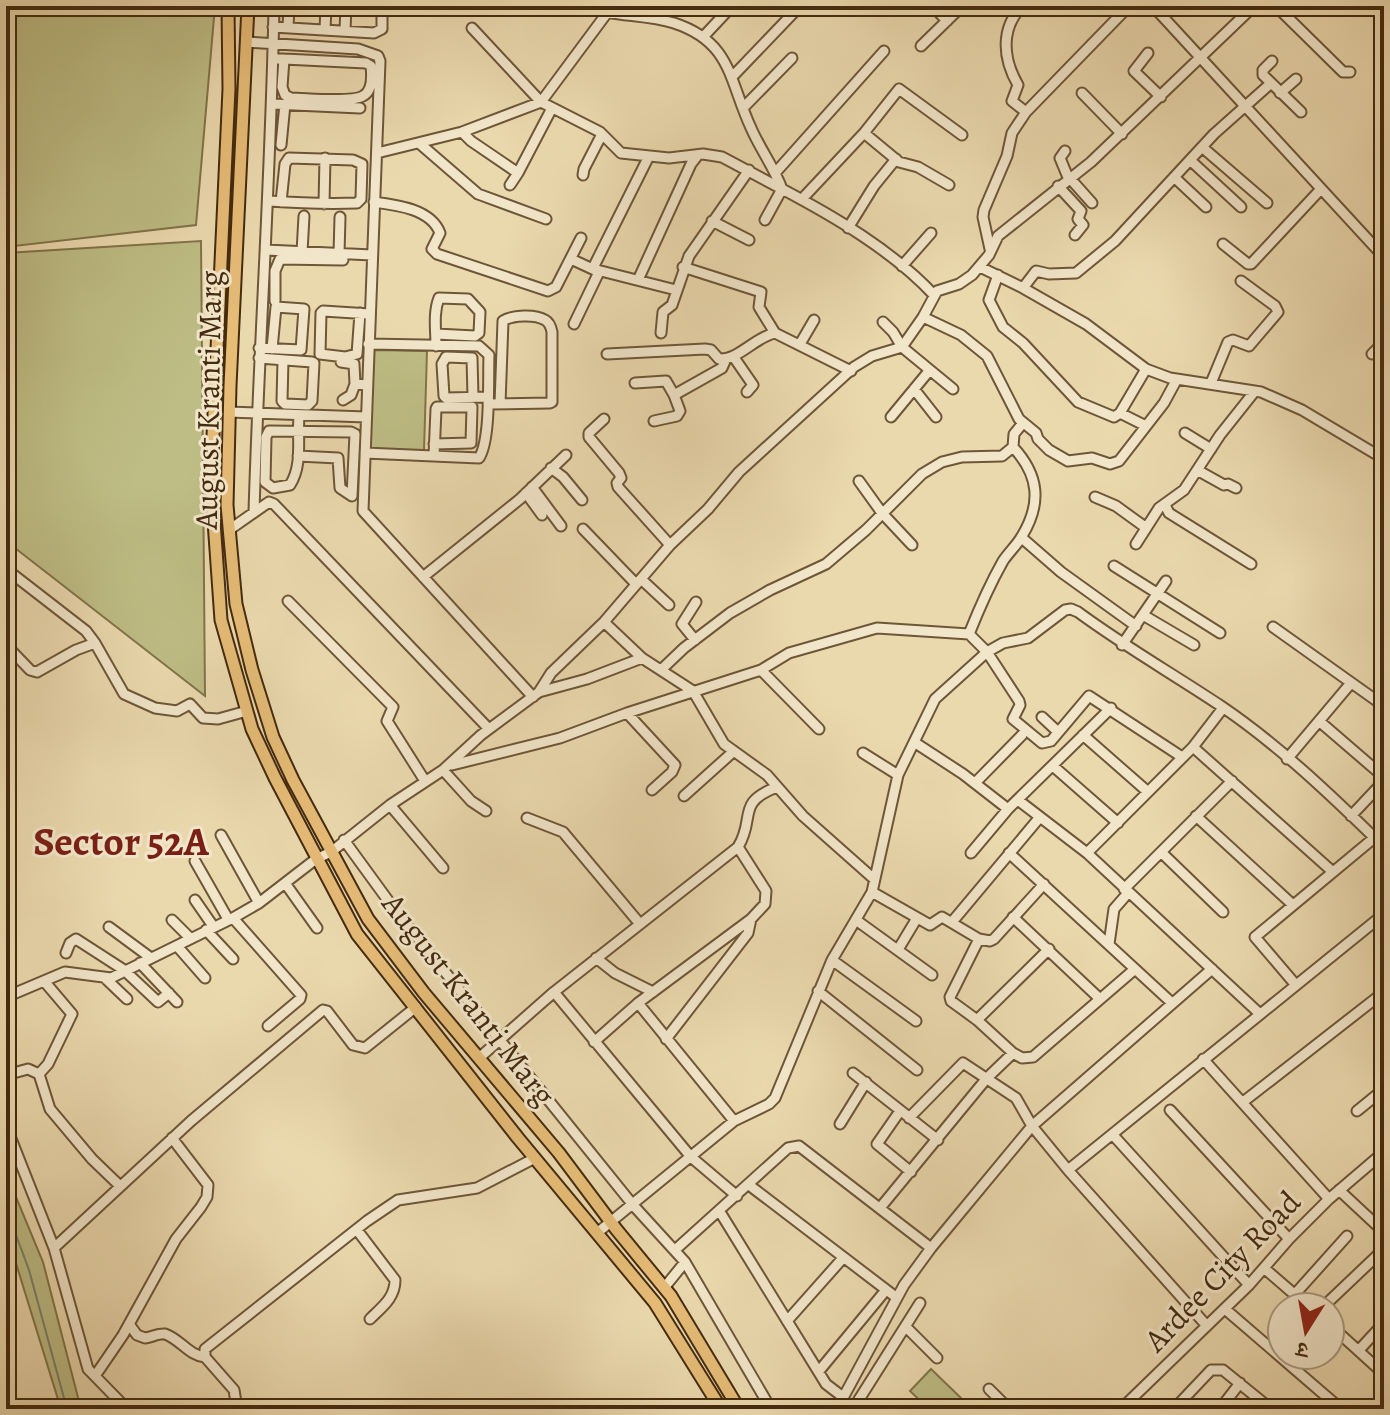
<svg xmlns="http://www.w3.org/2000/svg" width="1390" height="1415" font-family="Alegreya,'Noto Serif Devanagari',serif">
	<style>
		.green { fill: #bebd85; stroke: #81744a; stroke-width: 2 }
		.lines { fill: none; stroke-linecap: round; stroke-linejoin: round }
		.stream { stroke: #76816e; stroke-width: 2 }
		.minor-casing { stroke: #6e5638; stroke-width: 13 }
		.major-casing { stroke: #442b10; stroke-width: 15 }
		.minor { stroke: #f2e6ca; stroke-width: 9 }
		.major { stroke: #e6bc77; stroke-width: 11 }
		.labels { text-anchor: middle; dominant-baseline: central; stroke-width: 6; stroke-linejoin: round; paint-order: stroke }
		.street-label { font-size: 32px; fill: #442b10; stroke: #f2e6ca }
		.district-label { font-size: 40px; font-weight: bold; fill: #7a1f14; stroke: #f2e6ca }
	</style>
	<rect width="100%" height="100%" fill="#ebd9ae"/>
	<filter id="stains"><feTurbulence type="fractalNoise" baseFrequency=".0025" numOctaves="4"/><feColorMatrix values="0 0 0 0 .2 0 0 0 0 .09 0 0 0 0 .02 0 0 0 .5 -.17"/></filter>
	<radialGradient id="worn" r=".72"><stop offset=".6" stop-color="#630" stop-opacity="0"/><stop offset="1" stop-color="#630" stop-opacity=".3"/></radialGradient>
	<path class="green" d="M6 6H215L196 225 6 247Z
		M201 241 205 696 6 541V253Z
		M374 350 427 351 424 451 370 449Z
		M6 1173 43 1262 81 1409H61L6 1231Z
		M931 1369 961 1398 950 1409H929L910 1391Z"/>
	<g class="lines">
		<path class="stream" d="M6 1208 29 1270 67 1409"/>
		<defs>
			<path id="minor" d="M454 6 456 8
				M583 6C613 17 644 14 674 23 732 42 729 81 751 128 760 149 774 167 782 189 835 217 893 251 934 295
				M933 6 947 21
				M1153 6 1384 257
				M1276 6 1343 72H1350
				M273 27 374 33 382 29V6
				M288 28 289 6
				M472 28 541 102 600 132 621 153 669 158 703 154 722 157 782 189 765 220
				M325 30 326 6
				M345 31 346 6
				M704 36 732 6
				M246 42 358 49 378 56 380 61 363 511 533 697
				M921 46 962 6
				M1148 53 1134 71 1161 97
				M273 59H284L366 63 371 66C372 75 373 91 363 96 351 103 306 98 291 98L285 95 282 87 284 59
				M1272 61 1263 70V75L1301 112
				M732 77 800 6
				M1082 93 1122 134
				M1280 93 1296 79
				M273 104 360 108
				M743 108 792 58
				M1026 112 1129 6
				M462 132 471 141 518 173 552 108
				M864 133 899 162 918 167 949 185
				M419 143 478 194 546 219
				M281 145 285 104
				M1202 147 1267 203
				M1065 151 1060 158 1067 175 1092 203
				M377 153 462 132 541 102 607 13
				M1190 160 1241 207
				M776 172 884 51
				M583 175 584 169 602 134
				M1174 177 1206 207
				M510 185 518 173
				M1058 186 1081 211 1078 219 1083 225 1075 235
				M802 199 864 133 899 89 962 135
				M269 201C298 203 327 204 357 203L361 199 362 164 353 160 289 158 285 164 281 202
				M374 202C397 205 431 209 440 233L432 249 437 254 548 291 556 287 581 238
				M324 204 325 158
				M712 221 749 240
				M848 228 874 186 896 159
				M1223 244 1248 264H1251L1321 189
				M990 249 983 217 984 210 1007 156 1012 133 1026 112 1012 101 1018 85C1003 59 1000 29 1022 6
				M266 250 372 255
				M302 252 304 216
				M339 254 340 217
				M571 259 599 272 574 324
				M902 266 931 233
				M683 267 761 292 759 307 775 333
				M980 267 1023 288 1086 324 1146 369 1170 378 1261 392 1302 410 1384 459
				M593 268 649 156
				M597 270 676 290
				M998 275 989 300 1003 327 1023 343 1078 402 1114 417 1120 413 1146 369
				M638 280 691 164 698 155
				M1023 288 1036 271 1049 274 1076 273 1115 241 1214 134 1270 84
				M275 301V271L280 259 343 260
				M360 313 357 354 345 357 320 354 321 313 323 311 370 314
				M923 317 961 335 987 356 1019 419 1036 433 1038 439 1049 450 1068 461 1092 458 1110 464 1119 461 1164 403 1177 379
				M883 322 893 332 902 347 953 389
				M661 333 663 312 672 305 689 256 749 170
				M436 334 475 336 479 333 480 312 468 299 439 298C433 313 436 330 436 346
				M800 344 814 320
				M259 348 301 350 304 309 276 307 272 349
				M607 354 705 349 711 350 719 359C739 360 755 337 775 333L851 371
				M1372 354 1384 342
				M733 356 753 385 747 392
				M259 358 312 362 314 363 312 401 308 405 285 404 282 401 283 360
				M341 362 354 364 355 384 367 385
				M635 383 666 381 674 395
				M1211 383 1228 342 1233 340 1249 346 1278 312 1275 306 1241 281
				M914 389 936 417
				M473 397 472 358 446 357 442 364 444 396 446 398 488 397
				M343 400 351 395 355 384
				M488 404 550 403 552 402V332C551 327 549 322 545 320 535 314 512 315 503 321L500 404
				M229 412 366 417
				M1120 413 1144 425
				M891 417 929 371
				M604 419 589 433V437L619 473 621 478 617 483 618 487 670 545
				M654 421 677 416 680 411 674 395 722 368 726 359
				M1185 433 1211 449
				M365 453 479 458C491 440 488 379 489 355L479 346 368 344
				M298 456 338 458 340 488 352 496 355 434 351 432 269 431 266 437 265 482 273 488 290 485C303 465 297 439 299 416
				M434 456 436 409 437 407H472L471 443 434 444
				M551 468 563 477 582 500
				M1197 470 1224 485 1228 484 1236 488
				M859 481 882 513 912 545
				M532 487 561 526
				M526 493 542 515
				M1095 497 1116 506 1145 527
				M1165 505 1169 513 1251 564
				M254 512C259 343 271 175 274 6
				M583 529 636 584
				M229 530 269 502 274 504 489 729
				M1022 538 1061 572 1136 626
				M1136 544 1159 508 1184 490 1220 435 1255 391
				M1114 566 1220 633
				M6 569 86 631 95 643
				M423 577 520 499 566 455
				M641 579 669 605
				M288 601 393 707 387 721 425 781
				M1143 615 1194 645
				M604 622 642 658 693 691 724 744 767 775 803 816 874 879
				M1273 627 1384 706
				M969 634C979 609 990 584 1003 561 1009 552 1017 545 1022 536 1042 503 1039 475 1013 447
				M695 640 682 624 696 602
				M6 645 30 670 37 672 76 650 95 643 124 694 155 708 177 711 190 704 203 718 218 719 247 711
				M1122 645 1166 581
				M662 669 684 648 730 613 770 590 826 564 866 530 922 474 942 462 962 457 1002 456 1013 447 1014 434 1023 423
				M761 670 819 729
				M539 692 587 679 642 658
				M627 713 675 765 672 772 652 790
				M1042 717 1058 732
				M1319 721 1384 777
				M1083 735 1148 792
				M914 742 963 774 1008 809
				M1193 747 1333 872
				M863 753 898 775
				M1287 759 1351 683
				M452 765 560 738 627 713 761 670 789 653 877 628 969 634 987 652 1019 701 1020 705 1013 719 1042 743 1051 741 1089 696 1182 757
				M1053 766 1118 823
				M443 770 471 801 486 811
				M975 783 1022 735
				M684 796 734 751
				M1018 800 1087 853 1260 1014
				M390 805 443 868
				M1196 816 1293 905
				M1351 816 1384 781
				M527 818 563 832 640 924
				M221 835 259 903
				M344 840 395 910 633 1205 685 1262 771 1409
				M971 853 1008 809 1111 708
				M1009 853 1172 1003
				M1087 853 1193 747 1223 708
				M1162 853 1223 912
				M195 861 228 919
				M285 883 317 928
				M1124 889 1232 781
				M872 892 930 925 942 917 979 939
				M195 900 213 926
				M1013 917 1099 998
				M233 918 301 995 300 999 268 1026
				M172 920 190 938
				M856 920 932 975
				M952 922 1040 817
				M109 927 151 958
				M206 930 233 959
				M1109 944 1114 909 1128 893
				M177 946 205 978
				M899 948 917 918
				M66 953 70 943 76 939 124 970 158 1002 169 993
				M596 958 615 973 653 992
				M832 960 916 1021
				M140 963 177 1002
				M105 978 127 999
				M1295 984 1255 937 1374 838
				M818 991 917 1070
				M554 992 691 1157 737 1196
				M6 997 65 972 111 978 233 918 259 903 316 859 331 852 390 805 443 770 481 735 539 692 551 673 604 622 670 545 708 509 739 472 854 367 872 356 902 347 923 317 937 291 959 284 972 275 989 255 998 236 1091 162 1254 6
				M638 1003 734 1121
				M977 1020 1049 949
				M666 1039 748 933 751 919
				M594 1042 638 1003 751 919 765 904 766 891 738 847
				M1013 1053 977 1020 951 1001 950 997 979 939 990 941 994 939 1044 884
				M479 1058 554 992 738 847C756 818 735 803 777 787
				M1203 1059 1329 1199
				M853 1073 938 1140
				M39 1074 48 1064 72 1014 44 981
				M6 1075 28 1069 39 1074 50 1109 92 1159 120 1186
				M1243 1102 1384 992
				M1170 1110 1289 1239
				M900 1111 877 1144 911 1172
				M1357 1111 1384 1089
				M909 1118 963 1063 1016 1098 1032 1126 1068 1170 1207 1326
				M840 1124 866 1082
				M6 1126 54 1248 88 1369 127 1409
				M1113 1135 1249 1285
				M1068 1170 1384 914
				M749 1185 897 1298
				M1339 1190 1384 1232
				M880 1208 987 1078 1013 1053 1022 1058 1033 1057 1135 969
				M720 1212 826 1384 843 1397
				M357 1230 395 1280C395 1298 382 1307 370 1319
				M597 1233 734 1121 769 1104 775 1098 832 960 872 892 898 775 935 699 987 652 1003 643 1028 638 1065 610 1071 609 1078 612C1124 646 1173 674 1221 706 1280 746 1334 798 1384 847
				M54 1248 191 1121 323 1010 327 1011 353 1045 365 1048 416 1007
				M675 1250 788 1148 799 1146 931 1248
				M1264 1268 1309 1307
				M664 1288 685 1262
				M1295 1294 1347 1236
				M1323 1307 1384 1249
				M1225 1309 1341 1409
				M787 1321 843 1258
				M129 1324 137 1335 145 1338C152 1337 159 1333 165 1334 180 1339 188 1355 205 1357
				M1330 1325 1384 1374
				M906 1327 937 1358
				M1359 1350 1384 1323
				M819 1371 886 1290
				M95 1376 123 1335 176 1239 201 1207 207 1197 208 1185 172 1138
				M989 1389 1004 1404 1003 1409
				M237 1409 234 1390 205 1357V1349L367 1221 398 1200 477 1188 535 1158
				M837 1409 904 1285 931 1248 1032 1126 1212 969
				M853 1409 920 1303
				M1121 1409 1249 1285 1289 1239 1329 1199 1384 1152
				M1174 1409 1211 1370H1223L1271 1409
				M1220 1409 1240 1383"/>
			<path id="major" d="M228 6 229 89 211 479 221 620 252 729 275 778 357 934 518 1138 655 1303 721 1409
				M248 6 230 386 227 505 236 604 252 670 273 737 293 780 368 919 424 993 559 1153 616 1229 671 1296 739 1409"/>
		</defs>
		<use href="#minor" class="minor-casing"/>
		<use href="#major" class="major-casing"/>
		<use href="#minor" class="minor"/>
		<use href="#major" class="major"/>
	</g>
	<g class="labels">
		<g class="street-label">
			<text transform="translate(208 400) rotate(-89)">August Kranti Marg</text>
			<text transform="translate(469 999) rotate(52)">August Kranti Marg</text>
			<text transform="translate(1222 1271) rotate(-46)">Ardee City Road</text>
		</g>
		<g class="district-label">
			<text x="121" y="841">Sector 52A</text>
		</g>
	</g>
	<rect width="1390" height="1415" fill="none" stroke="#ebd9ae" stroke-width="32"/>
	<rect x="8" y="8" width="1374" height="1399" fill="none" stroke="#442b10" stroke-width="4"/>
	<rect x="16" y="16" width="1358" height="1383" fill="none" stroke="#442b10" stroke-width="2"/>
	<g transform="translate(1306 1331) rotate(191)"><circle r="38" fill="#f2e6ca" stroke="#ac9b80" stroke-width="2"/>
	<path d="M0-6L14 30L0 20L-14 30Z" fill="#8f2418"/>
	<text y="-12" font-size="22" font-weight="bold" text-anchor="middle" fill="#442b10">उ</text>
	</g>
	<rect width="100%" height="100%" filter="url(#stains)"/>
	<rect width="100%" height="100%" fill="url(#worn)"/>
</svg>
